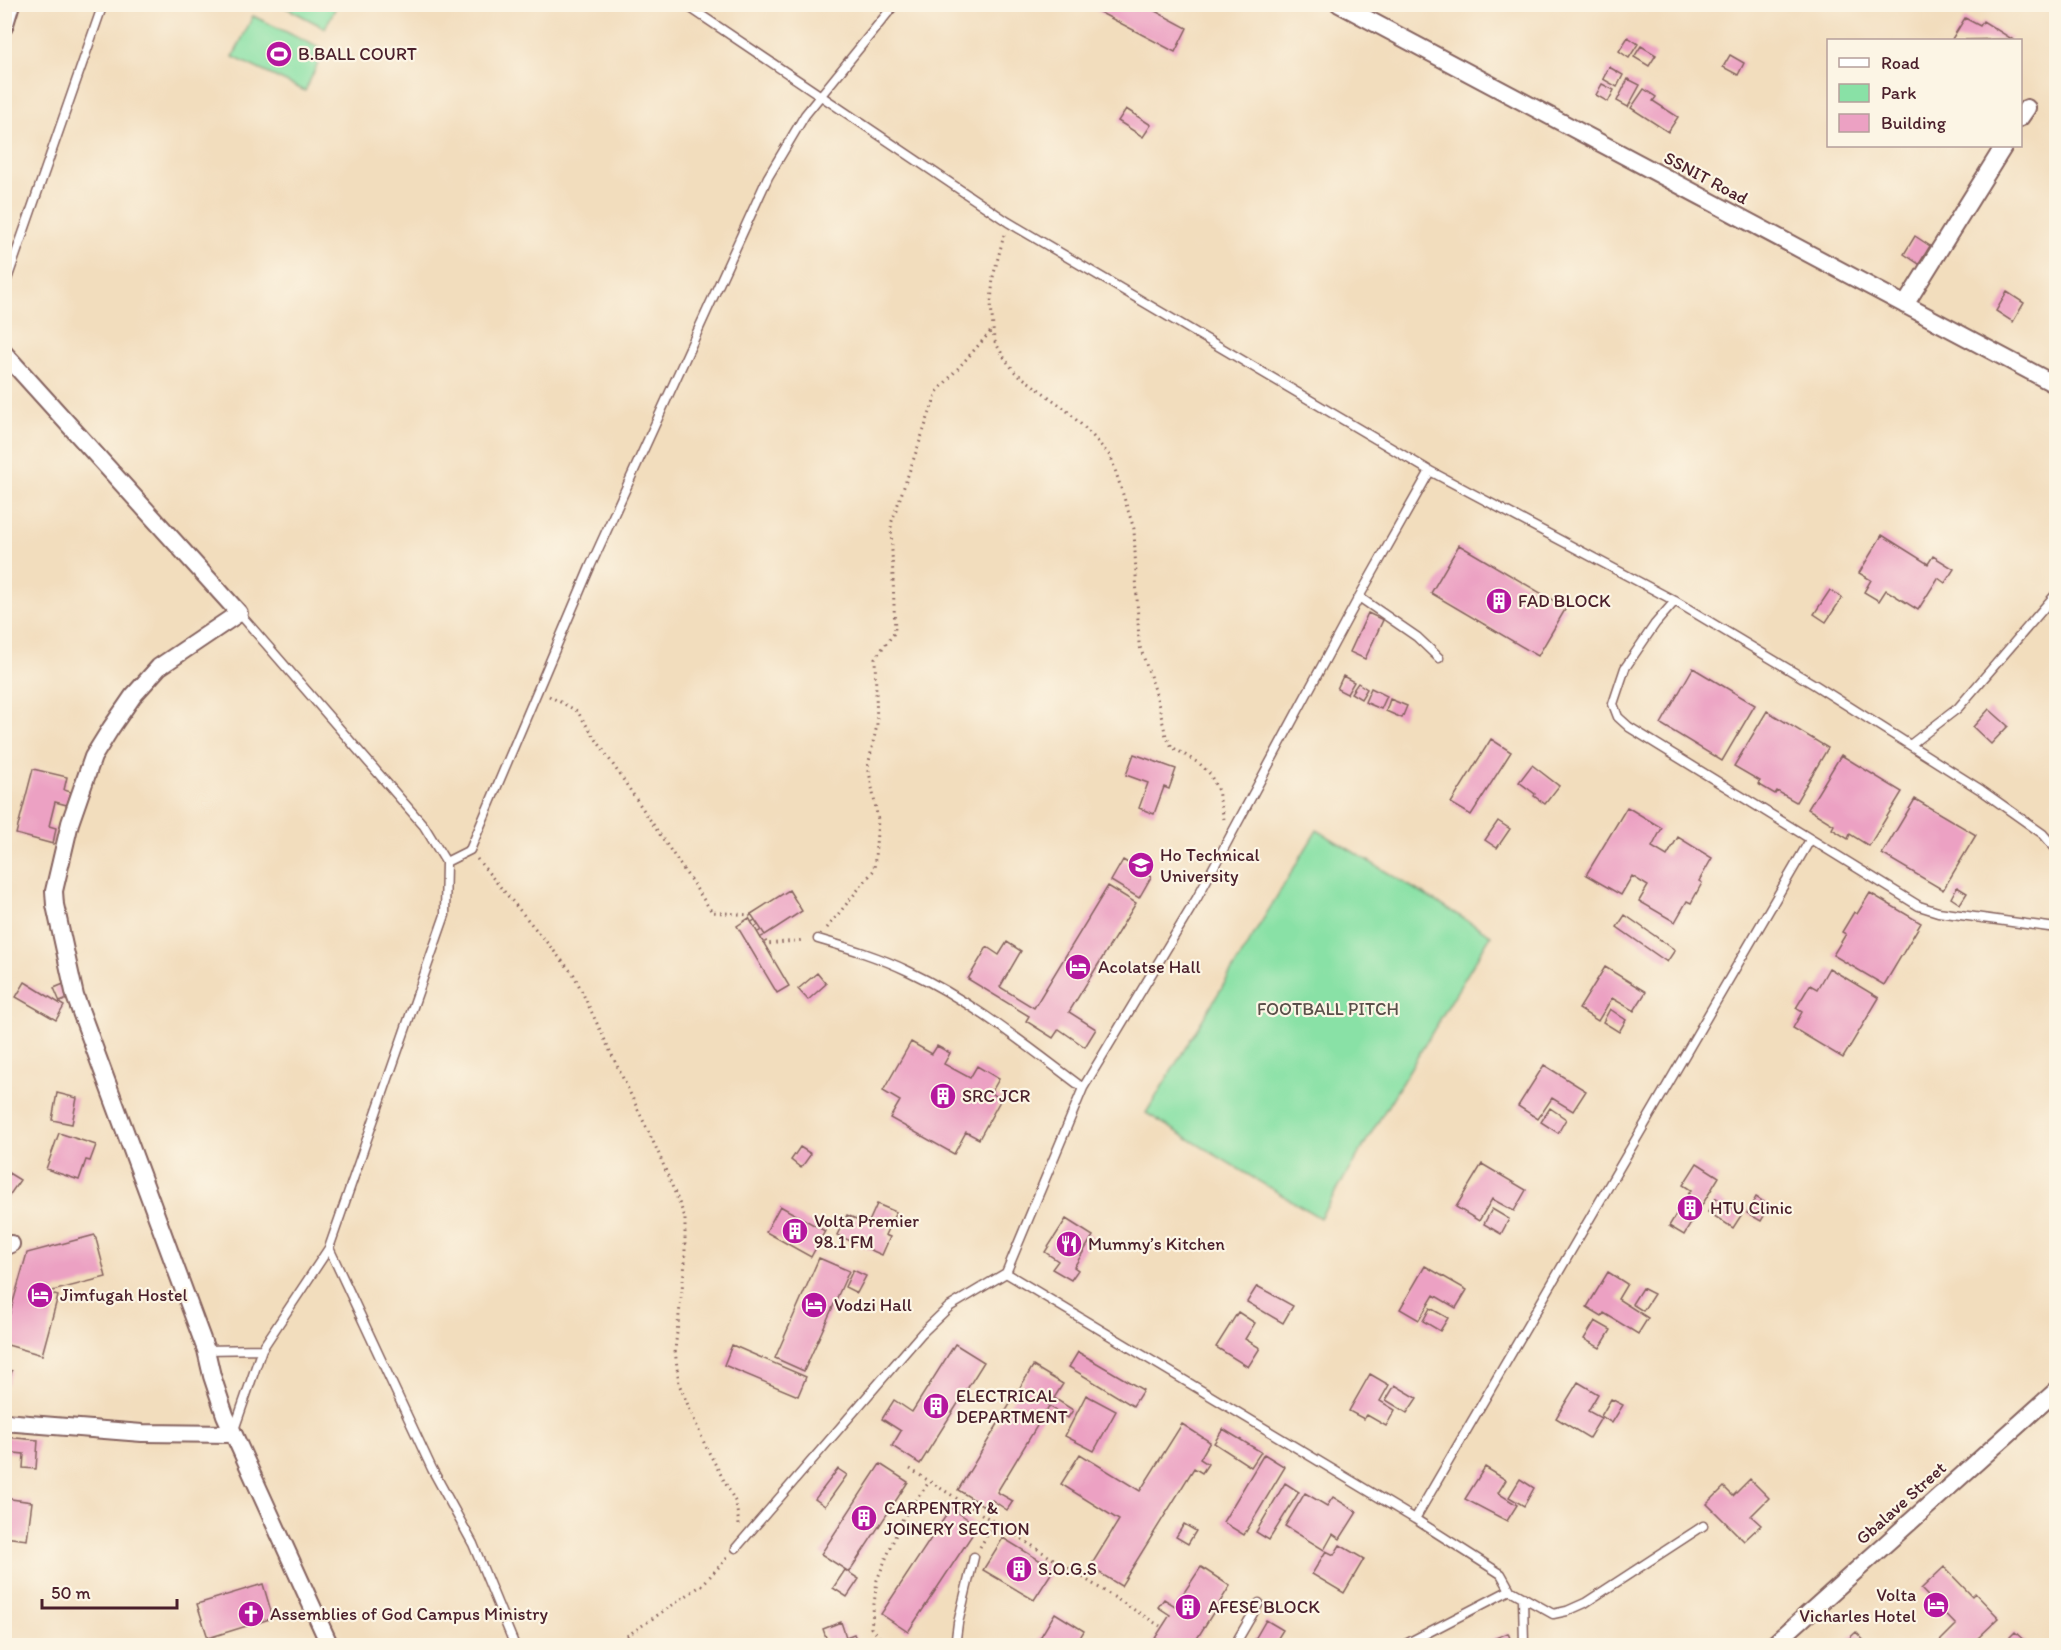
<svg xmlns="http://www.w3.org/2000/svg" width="2061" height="1650" font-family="Itim,sans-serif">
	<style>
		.green { fill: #89e1a6; stroke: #6a8068; stroke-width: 1.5 }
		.building { fill: #eca1c3 }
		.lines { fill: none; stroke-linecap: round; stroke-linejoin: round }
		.service-casing { stroke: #85625e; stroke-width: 11 }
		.minor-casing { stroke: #85625e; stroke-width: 20 }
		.path { stroke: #85625e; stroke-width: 3; stroke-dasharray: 1.5 4.5; stroke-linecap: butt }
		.service { stroke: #fff; stroke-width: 8 }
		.minor { stroke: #fff; stroke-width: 16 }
		.labels { text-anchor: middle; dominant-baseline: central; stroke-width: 4.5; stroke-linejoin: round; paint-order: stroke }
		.poi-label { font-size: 18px; fill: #4a1f2b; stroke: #fcf5e5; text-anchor: start }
		.street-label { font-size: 18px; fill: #4a1f2b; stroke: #fcf5e5 }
		.park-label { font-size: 18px; fill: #5a504a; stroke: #fcf5e5 }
	</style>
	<rect width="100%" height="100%" fill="#fcf5e5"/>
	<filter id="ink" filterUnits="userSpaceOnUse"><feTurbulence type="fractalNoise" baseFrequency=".0167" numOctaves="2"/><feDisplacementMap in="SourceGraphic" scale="12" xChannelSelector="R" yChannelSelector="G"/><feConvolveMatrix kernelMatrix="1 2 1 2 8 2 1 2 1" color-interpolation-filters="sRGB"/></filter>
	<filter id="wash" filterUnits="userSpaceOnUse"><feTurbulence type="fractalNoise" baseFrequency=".008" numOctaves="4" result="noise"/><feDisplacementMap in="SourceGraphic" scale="24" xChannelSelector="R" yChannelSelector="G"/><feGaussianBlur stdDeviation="1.35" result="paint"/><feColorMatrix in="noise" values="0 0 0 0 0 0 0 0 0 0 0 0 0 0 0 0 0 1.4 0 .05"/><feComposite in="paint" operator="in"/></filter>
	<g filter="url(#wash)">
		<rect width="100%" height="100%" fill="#f2ddbd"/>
		<path class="green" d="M281 5H337L325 28Z
			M253 16 324 50 305 91 233 57Z
			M1317 830 1491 935 1320 1218 1146 1113Z"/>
		<g id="blocks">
			<path class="building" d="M1084 4H1142L1187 28 1175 52Z
				M1965 18 1980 26 1983 21 2012 39 1954 40 1952 39Z
				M1628 37 1638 44 1629 58 1619 51Z
				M1641 46 1656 55 1649 66 1634 57Z
				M1730 55 1744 63 1738 75 1723 67Z
				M1609 67 1623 75 1617 87 1603 79Z
				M1628 79 1640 85 1628 107 1617 101Z
				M1602 84 1614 90 1608 102 1596 95Z
				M1644 89 1656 97 1653 101 1678 117 1668 132 1631 108Z
				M1126 109 1151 125 1143 137 1118 121Z
				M1915 236 1930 246 1919 264 1904 254Z
				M2007 292 2024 303 2013 322 1996 311Z
				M1882 535 1928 564 1933 556 1954 569 1945 583 1938 578 1918 610 1886 590 1879 601 1864 592 1871 580 1859 573Z
				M1459 545 1566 608 1538 656 1431 593Z
				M1830 590 1842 598 1826 622 1814 614Z
				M1368 613 1383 620 1365 659 1350 652Z
				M1693 668 1755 705 1722 761 1661 724Z
				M1343 676 1354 682 1347 694 1337 689Z
				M1358 683 1367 689 1361 699 1351 693Z
				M1371 688 1387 696 1381 709 1365 702Z
				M1390 699 1407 706 1402 718 1386 711Z
				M1989 709 2008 726 1991 744 1973 727Z
				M1767 711 1828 748 1796 802 1777 791 1775 794 1758 784 1760 781 1734 766Z
				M1491 739 1511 752 1471 815 1451 803Z
				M1134 754 1176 769 1169 789 1164 787 1154 814 1139 808 1148 783 1126 775Z
				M1841 755 1902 792 1869 846 1850 834 1848 839 1832 829 1834 825 1808 809Z
				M1532 765 1559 786 1545 804 1534 796 1535 794 1519 782Z
				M33 769 67 777 64 790 71 792 67 805 55 802 49 826 56 828 53 844 16 834Z
				M1915 799 1976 835 1943 890 1882 854Z
				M1627 807 1662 828 1652 847 1667 856 1678 837 1712 858 1699 881 1702 883 1691 903 1687 901 1675 922 1639 901 1648 886 1632 876 1621 895 1586 875Z
				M1498 821 1510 829 1497 848 1485 840Z
				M1123 860 1151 877 1139 898 1111 881Z
				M1108 886 1136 903 1069 1012 1096 1029 1085 1047 1059 1029 1053 1038 1026 1021 1029 1016 968 979 987 947 999 955 1007 942 1021 951 1000 987 1034 1008Z
				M1957 887 1967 893 1960 904 1951 898Z
				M789 890 802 911 765 935 751 914Z
				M1870 893 1921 923 1884 985 1833 955 1846 934 1842 932 1854 912 1857 914Z
				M1625 915 1675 950 1667 962 1617 927Z
				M749 918 789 986 777 993 737 926Z
				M1605 967 1646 992 1634 1011 1612 998 1598 1021 1579 1009Z
				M1829 968 1879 998 1843 1058 1793 1028 1802 1012 1796 1008 1810 985 1817 989Z
				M817 973 826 984 808 1000 798 989Z
				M25 982 64 1006 56 1020 16 997Z
				M66 983 72 997 60 1002 54 988Z
				M1610 1009 1626 1020 1619 1032 1603 1022Z
				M911 1042 932 1054 937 1046 950 1053 944 1064 970 1078 977 1066 999 1079 991 1093 1001 1099 979 1139 966 1132 954 1154 890 1118 900 1101 883 1091Z
				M1544 1065 1586 1091 1573 1111 1552 1098 1538 1119 1518 1106Z
				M57 1093 77 1098 72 1124 52 1120Z
				M1550 1108 1566 1119 1558 1133 1541 1122Z
				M59 1133 96 1145 90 1161 86 1160 79 1180 46 1169Z
				M800 1147 811 1154 801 1168 791 1160Z
				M1697 1163 1719 1177 1684 1235 1669 1226 1691 1190 1683 1185Z
				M1482 1164 1526 1190 1514 1211 1492 1199 1479 1221 1456 1207Z
				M7 1172 20 1180 4 1203V1176Z
				M1756 1197 1770 1206 1761 1221 1747 1213Z
				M1716 1198 1742 1214 1733 1228 1708 1212Z
				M877 1204 896 1212 885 1235 890 1237 882 1255 837 1235 847 1215 868 1224Z
				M780 1206 825 1231 811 1257 766 1232Z
				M1492 1209 1509 1219 1501 1234 1484 1224Z
				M1066 1219 1093 1236 1074 1267 1078 1270 1071 1280 1052 1269 1058 1261 1045 1252Z
				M95 1235 106 1277 52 1291 51 1294 58 1296 42 1355 4 1344V1334L27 1253Z
				M819 1258 849 1271 804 1371 775 1358Z
				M1425 1266 1467 1290 1456 1308 1434 1295 1419 1320 1400 1309Z
				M853 1270 866 1276 857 1293 845 1287Z
				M1608 1272 1627 1284 1618 1299 1648 1318 1638 1334 1604 1313 1602 1316 1587 1307Z
				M1257 1286 1293 1306 1283 1323 1247 1302Z
				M1642 1288 1654 1294 1643 1311 1632 1304Z
				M1430 1308 1448 1318 1440 1331 1423 1321Z
				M1238 1312 1255 1323 1245 1339 1260 1348 1248 1367 1216 1347Z
				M1595 1321 1611 1330 1600 1348 1584 1339Z
				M955 1344 984 1362 920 1464 892 1446 901 1431 882 1419 894 1400 912 1412Z
				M732 1345 806 1377 798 1396 724 1365Z
				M1078 1352 1143 1390 1133 1406 1069 1367Z
				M1033 1366 1063 1384 1054 1398 1073 1410 1068 1418 1049 1406 997 1492 1013 1501 1007 1510 992 1500 987 1508 958 1490Z
				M4 1368 12 1371 7 1385 4 1384Z
				M1370 1374 1389 1385 1380 1401 1395 1410 1386 1426 1367 1415 1364 1419 1349 1411Z
				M1578 1382 1598 1394 1588 1411 1601 1418 1589 1438 1556 1418Z
				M1395 1385 1417 1398 1407 1413 1386 1400Z
				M1086 1395 1116 1411 1094 1451 1065 1436Z
				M1611 1399 1623 1405 1612 1423 1601 1416Z
				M1182 1424 1210 1442 1200 1459 1208 1464 1202 1473 1194 1468 1121 1586 1090 1567 1119 1520 1061 1484 1080 1454 1140 1491Z
				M1223 1429 1261 1452 1251 1467 1214 1443Z
				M4 1437 38 1440 36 1469 23 1468 24 1454 4 1452Z
				M1264 1454 1285 1467 1244 1535 1223 1522Z
				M880 1464 908 1482 849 1572 821 1554Z
				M1485 1467 1506 1480 1498 1493 1517 1505 1507 1521 1465 1499Z
				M838 1469 847 1475 825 1506 815 1499Z
				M1520 1479 1534 1488 1524 1506 1509 1497Z
				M1750 1479 1769 1498 1751 1516 1761 1525 1744 1541 1707 1504 1724 1487 1733 1496Z
				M1285 1483 1299 1492 1269 1540 1256 1532Z
				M1305 1493 1327 1506 1333 1497 1357 1512 1340 1539 1333 1534 1324 1550 1285 1526Z
				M4 1498 32 1502 27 1540 4 1537Z
				M951 1508 978 1526 908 1632 881 1614Z
				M1184 1524 1196 1531 1188 1544 1176 1537Z
				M1003 1538 1054 1569 1034 1600 983 1570Z
				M1340 1545 1364 1559 1344 1593 1312 1574 1326 1551 1334 1555Z
				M1201 1567 1230 1586 1196 1640 1204 1646H1150L1170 1615 1158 1607 1164 1599 1175 1606Z
				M1944 1567 1972 1596 1975 1593 1999 1618 1977 1639 1982 1644 1981 1646H1935L1956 1625 1921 1589Z
				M845 1570 859 1579 847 1597 833 1588Z
				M263 1584 273 1618 208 1638 197 1604Z
				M1055 1613 1084 1631 1075 1646H1035Z
				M1266 1620 1283 1630 1273 1646H1251Z
				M841 1622 846 1637 854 1634 859 1646H829L823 1629Z
				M1856 1632 1869 1646H1841Z
				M2015 1632 2030 1646H2007L2004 1643Z
				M1508 1633 1513 1646H1494L1491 1640Z"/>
		</g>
	</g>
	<g filter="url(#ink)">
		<use href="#blocks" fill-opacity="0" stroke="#85625e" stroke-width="1.5"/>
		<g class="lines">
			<defs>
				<path id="service" d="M682 4 692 9 1008 222 1430 471 1675 601 1815 685 1981 790 2043 834 2056 849
					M4 288 103 4
					M1359 597 1417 637 1439 658
					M1675 601 1655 624 1625 668 1613 704 1618 717 1629 727 1919 906 1938 912 2056 928
					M239 613 424 826 446 862 445 915 329 1248 432 1469 473 1544 515 1646
					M1910 745 1958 708 2056 594
					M446 862 470 850 590 567 768 177 805 115 895 4
					M818 939C849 948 879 957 908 971 972 1001 1027 1046 1083 1088
					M1006 1273 1415 1519 1501 1574 1510 1590 1553 1614 1567 1611 1585 1603 1703 1526
					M206 1350 262 1349
					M234 1430 262 1349 329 1248
					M1415 1519 1810 840
					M736 1548 922 1333 949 1307 1006 1273 1083 1088 1197 898 1359 597 1430 471
					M1523 1597 1524 1646
					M955 1646 958 1623 974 1557
					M1234 1646 1259 1603
					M1402 1646 1510 1590"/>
				<path id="minor" d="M1339 4 2056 385
					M4 27 11 4
					M2020 118 2027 108
					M1905 305 2004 146
					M4 353 239 613 159 667 133 696 111 728 93 757 70 823 54 891 55 905 75 996 206 1350 212 1376 225 1415 330 1646
					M4 1247 11 1244
					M4 1422 142 1433 233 1434
					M1772 1646 2056 1391"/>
			</defs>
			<use href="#service" class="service-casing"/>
			<use href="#minor" class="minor-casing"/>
			<path class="path" d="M1004 235 993 277 991 304 994 340 1005 359 1015 372 1064 408 1091 434 1111 457 1134 529 1139 644 1155 690 1166 736 1172 747 1200 764 1210 774 1218 791 1224 819
				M549 696 577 711 712 912 750 915 767 944 805 940
				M477 859 574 975 658 1152 685 1217V1263L675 1350 679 1384 705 1445 736 1503 739 1525
				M827 928 874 870 878 820 868 766 877 725 875 658 895 632 891 524 937 392 992 330
				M910 1469 1160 1626
				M980 1547 995 1522
				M612 1646 702 1585 729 1556
				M888 1646 871 1628 877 1580 902 1520 929 1482"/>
			<use href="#service" class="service"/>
			<use href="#minor" class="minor"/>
		</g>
	</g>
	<defs>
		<symbol id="stadium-disc" viewBox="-11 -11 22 22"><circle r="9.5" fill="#b5179e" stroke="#fcf5e5"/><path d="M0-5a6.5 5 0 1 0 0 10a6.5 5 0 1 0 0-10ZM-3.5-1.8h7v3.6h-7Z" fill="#fff"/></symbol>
		<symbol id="building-disc" viewBox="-11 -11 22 22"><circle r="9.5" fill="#b5179e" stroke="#fcf5e5"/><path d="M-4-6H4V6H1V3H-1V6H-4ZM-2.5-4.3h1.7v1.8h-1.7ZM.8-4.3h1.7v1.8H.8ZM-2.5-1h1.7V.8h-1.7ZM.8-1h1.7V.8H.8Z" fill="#fff"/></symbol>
		<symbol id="school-disc" viewBox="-11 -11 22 22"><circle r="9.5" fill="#b5179e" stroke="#fcf5e5"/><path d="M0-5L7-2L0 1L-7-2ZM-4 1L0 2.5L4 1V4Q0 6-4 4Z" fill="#fff"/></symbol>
		<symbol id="hotel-disc" viewBox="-11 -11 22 22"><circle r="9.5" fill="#b5179e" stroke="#fcf5e5"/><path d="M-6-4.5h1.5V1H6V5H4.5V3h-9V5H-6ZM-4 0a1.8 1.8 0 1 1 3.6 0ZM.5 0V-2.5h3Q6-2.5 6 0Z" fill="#fff"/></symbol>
		<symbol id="restaurant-disc" viewBox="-11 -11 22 22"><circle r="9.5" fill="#b5179e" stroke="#fcf5e5"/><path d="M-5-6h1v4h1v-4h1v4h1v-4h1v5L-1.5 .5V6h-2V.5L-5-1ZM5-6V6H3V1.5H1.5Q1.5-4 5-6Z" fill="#fff"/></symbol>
		<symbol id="church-disc" viewBox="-11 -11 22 22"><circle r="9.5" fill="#b5179e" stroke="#fcf5e5"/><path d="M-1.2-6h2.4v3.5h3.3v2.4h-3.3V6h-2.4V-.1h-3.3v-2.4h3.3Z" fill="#fff"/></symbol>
	</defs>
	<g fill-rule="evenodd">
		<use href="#stadium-disc" x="264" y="39" width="30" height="30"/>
		<use href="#building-disc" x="1484" y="586" width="30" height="30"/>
		<use href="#school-disc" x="1126" y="850" width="30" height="30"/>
		<use href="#hotel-disc" x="1063" y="952" width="30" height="30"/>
		<use href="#building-disc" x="928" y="1081" width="30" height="30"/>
		<use href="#building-disc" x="1675" y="1193" width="30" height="30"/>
		<use href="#building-disc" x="780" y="1216" width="30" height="30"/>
		<use href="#restaurant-disc" x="1054" y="1229" width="30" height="30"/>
		<use href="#hotel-disc" x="25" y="1280" width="30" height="30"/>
		<use href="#hotel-disc" x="799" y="1290" width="30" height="30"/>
		<use href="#building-disc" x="921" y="1391" width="30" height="30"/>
		<use href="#building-disc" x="849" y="1503" width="30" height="30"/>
		<use href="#building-disc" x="1004" y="1554" width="30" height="30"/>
		<use href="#hotel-disc" x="1921" y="1590" width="30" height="30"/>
		<use href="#building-disc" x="1173" y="1592" width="30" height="30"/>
		<use href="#church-disc" x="236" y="1599" width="30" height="30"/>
	</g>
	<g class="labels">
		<g class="poi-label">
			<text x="298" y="54">B.BALL COURT</text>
			<text x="1518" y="601">FAD BLOCK</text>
			<text x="1160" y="855">Ho Technical<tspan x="1160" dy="21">University</tspan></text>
			<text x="1098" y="967">Acolatse Hall</text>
			<text x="962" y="1096">SRC JCR</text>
			<text x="1710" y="1208">HTU Clinic</text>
			<text x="814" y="1221">Volta Premier<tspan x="814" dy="21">98.1 FM</tspan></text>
			<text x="1088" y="1244">Mummy’s Kitchen</text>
			<text x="60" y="1295">Jimfugah Hostel</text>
			<text x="834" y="1305">Vodzi Hall</text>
			<text x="956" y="1396">ELECTRICAL<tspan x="956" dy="21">DEPARTMENT</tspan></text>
			<text x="884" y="1508">CARPENTRY &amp;<tspan x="884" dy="21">JOINERY SECTION</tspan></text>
			<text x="1038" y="1569">S.O.G.S</text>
			<text x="1916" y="1595" text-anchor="end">Volta<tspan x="1916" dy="21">Vicharles Hotel</tspan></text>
			<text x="1208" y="1607">AFESE BLOCK</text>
			<text x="270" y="1614">Assemblies of God Campus Ministry</text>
		</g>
		<g class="street-label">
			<text transform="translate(1706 178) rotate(28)">SSNIT Road</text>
			<text transform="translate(1901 1503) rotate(-42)">Gbalave Street</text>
		</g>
		<g class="park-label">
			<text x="1328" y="1009">FOOTBALL PITCH</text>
		</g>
	</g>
	<rect width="2061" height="1650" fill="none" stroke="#fcf5e5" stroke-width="24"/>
	<rect x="1827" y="39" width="195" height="108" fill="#fcf5e5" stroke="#b59f9b" stroke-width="1.5"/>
	<rect x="1839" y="58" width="30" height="9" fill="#ffffff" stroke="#b59f9b" stroke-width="1.5"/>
	<text x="1881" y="69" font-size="18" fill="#4a1f2b">Road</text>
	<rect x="1839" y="84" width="30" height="18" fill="#89e1a6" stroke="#b59f9b" stroke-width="1.5"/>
	<text x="1881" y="99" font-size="18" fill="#4a1f2b">Park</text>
	<rect x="1839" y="114" width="30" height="18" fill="#eca1c3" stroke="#b59f9b" stroke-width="1.5"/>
	<text x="1881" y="129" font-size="18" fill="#4a1f2b">Building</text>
	<path d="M42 1599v9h135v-9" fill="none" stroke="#4a1f2b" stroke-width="3"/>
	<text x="51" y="1599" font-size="18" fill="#4a1f2b" stroke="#fcf5e5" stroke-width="4.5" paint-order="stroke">50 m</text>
</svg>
